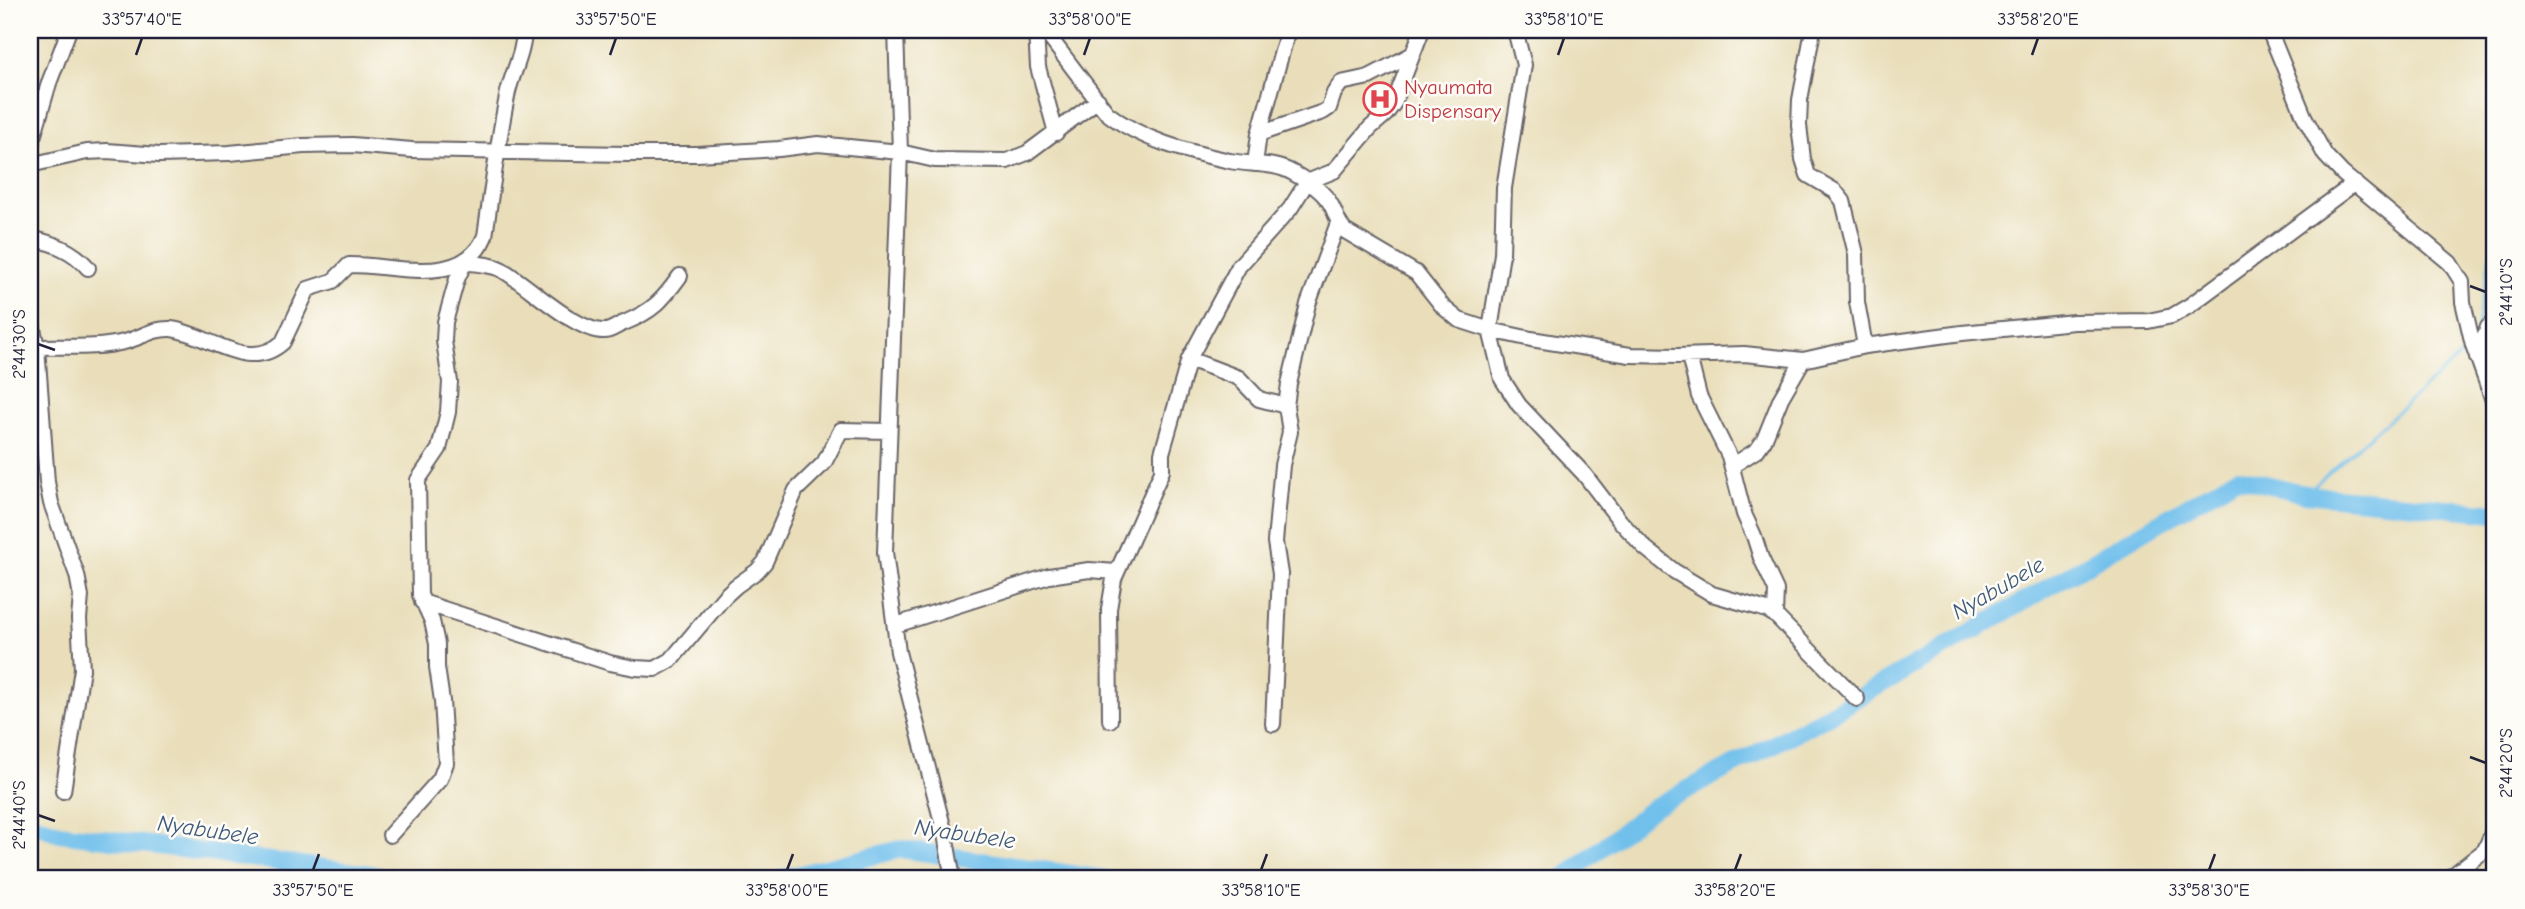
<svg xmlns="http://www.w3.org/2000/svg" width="2525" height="909" font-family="'Comic Neue',sans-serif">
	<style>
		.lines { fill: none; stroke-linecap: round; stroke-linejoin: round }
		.stream { stroke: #71c0ec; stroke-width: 2.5 }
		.river { stroke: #71c0ec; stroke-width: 18 }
		.minor-casing { stroke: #686467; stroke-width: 18 }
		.minor { stroke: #fff; stroke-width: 14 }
		.ticks { fill: none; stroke: #22223b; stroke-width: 2.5 }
		.labels { text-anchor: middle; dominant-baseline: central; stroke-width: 5; stroke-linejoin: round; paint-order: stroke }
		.health-label { font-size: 21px; fill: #be3a42; stroke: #fdfcf7; text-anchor: start }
		.water-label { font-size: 23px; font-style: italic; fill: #3e5979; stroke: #fdfcf7 }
		.neatline { fill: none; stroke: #22223b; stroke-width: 2.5 }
		.ticks-label { font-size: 18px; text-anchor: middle; fill: #22223b }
	</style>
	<rect width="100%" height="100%" fill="#fdfcf7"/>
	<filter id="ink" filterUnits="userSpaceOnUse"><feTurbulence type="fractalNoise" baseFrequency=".0143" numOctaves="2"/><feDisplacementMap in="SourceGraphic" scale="14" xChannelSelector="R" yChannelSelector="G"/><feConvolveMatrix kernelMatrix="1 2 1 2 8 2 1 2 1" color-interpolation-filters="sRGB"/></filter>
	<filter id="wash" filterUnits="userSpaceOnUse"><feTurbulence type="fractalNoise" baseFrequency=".00686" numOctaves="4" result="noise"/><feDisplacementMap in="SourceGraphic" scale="28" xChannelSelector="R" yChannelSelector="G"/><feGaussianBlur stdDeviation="1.57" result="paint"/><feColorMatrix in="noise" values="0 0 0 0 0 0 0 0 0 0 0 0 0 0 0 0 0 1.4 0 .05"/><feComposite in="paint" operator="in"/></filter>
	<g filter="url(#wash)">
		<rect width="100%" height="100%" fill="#e9deb9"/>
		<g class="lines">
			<path class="stream" d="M2476 331 2495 231
				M2305 494 2468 349"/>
			<path class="river" d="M30 823 59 833 377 875 380 879
				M781 879 901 849 1104 879
				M1562 879 1654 807 1818 721 2238 477 2305 494 2495 513"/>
		</g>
	</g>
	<g filter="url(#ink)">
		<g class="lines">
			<defs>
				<path id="minor" d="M896 30 900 152 885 552 898 652 945 834 953 879
					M1036 30 1038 67 1056 133
					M1044 30 1107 113C1141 140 1188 152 1230 161 1251 165 1274 162 1293 173 1306 180 1323 191 1330 203 1336 213 1337 222 1345 231L1416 273 1443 307 1459 320 1490 330 1531 339 1630 355 1678 356 1744 354 1803 360 1865 346 1962 333 2074 322 2148 321 2172 316 2189 306 2355 183
					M1515 30 1524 65 1504 188 1502 254 1490 330 1502 379 1519 405 1584 474 1620 521 1644 547 1674 571 1712 594 1767 610 1775 615 1857 699
					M1813 30 1800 100 1799 125 1803 159 1808 175 1835 191 1843 201 1856 254 1857 302 1865 346
					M2269 30 2304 116 2325 155 2343 174 2450 263 2462 282 2463 302 2473 345 2495 406
					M1259 134 1323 112 1329 108 1334 93 1341 83 1369 77 1411 55
					M30 148 49 83 69 30
					M1255 164 1259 134 1288 30
					M30 165 87 152 107 151 159 155 229 153 303 146 352 145 412 150 627 154H697L779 149 818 144 900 152 935 160 1007 161 1027 153 1098 100
					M30 238C53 243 73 250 88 268
					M462 262C475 264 494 264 504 271 529 286 577 332 604 331 612 331 617 325 624 323 653 311 662 301 680 276
					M30 315 37 347 47 482 51 503 77 575 81 596 79 619 82 669 63 791
					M37 347C66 346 96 349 124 342 141 338 153 328 171 329 207 333 248 374 283 342L308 289 333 281 349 265C392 264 463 289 485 236 492 188 498 140 508 92 513 71 524 52 524 30
					M1689 356 1699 396 1729 456 1744 514 1754 536 1761 558 1776 590 1775 615
					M2477 357 2488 327 2495 321
					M1189 359 1239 378 1259 399 1286 406
					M1732 466 1757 450 1764 440 1781 398 1803 360
					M422 602 610 663 635 668 655 669 671 660 725 596 736 586 757 571 765 562 796 490 824 463 841 430 889 431
					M896 625 1049 576 1089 570 1116 572
					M1110 720 1109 609 1114 579 1162 471V453L1189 359 1239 266 1290 209 1307 182 1334 171 1370 128 1386 114 1394 103 1422 30
					M1273 724 1280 574 1275 542 1282 465 1290 432 1286 406 1289 384 1308 304 1338 223
					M390 835 440 779 446 763 442 701 437 667V644L432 621 420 595 418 480 439 449 448 412 450 382 444 341 445 322 457 279 465 262
					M2448 879 2485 850 2495 826"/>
			</defs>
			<use href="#minor" class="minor-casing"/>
			<use href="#minor" class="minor"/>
		</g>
	</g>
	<path class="ticks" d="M136 55 142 38M610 55 616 38M1084 55 1090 38M1558 55 1564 38M2032 55 2038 38M2470 286 2486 292M38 344 55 350M2470 757 2486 763M38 815 55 821M313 870 319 854M787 870 793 854M1261 870 1267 854M1735 870 1741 854M2209 870 2215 854"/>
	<defs>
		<symbol id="hospital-ring" viewBox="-11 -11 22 22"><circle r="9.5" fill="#fdfcf7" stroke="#e0444e" stroke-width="1.5"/><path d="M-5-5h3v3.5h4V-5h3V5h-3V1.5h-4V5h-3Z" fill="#e0444e"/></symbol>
	</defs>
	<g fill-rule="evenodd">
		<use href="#hospital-ring" x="1361" y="80" width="38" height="38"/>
	</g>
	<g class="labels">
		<g class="health-label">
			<text x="1404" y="87">Nyaumata<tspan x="1404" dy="24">Dispensary</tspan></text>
		</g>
		<g class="water-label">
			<text transform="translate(1998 588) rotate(-30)">Nyabubele</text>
			<text transform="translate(208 830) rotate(8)">Nyabubele</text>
			<text transform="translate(965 834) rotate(8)">Nyabubele</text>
		</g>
	</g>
	<rect width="2525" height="909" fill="none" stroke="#fdfcf7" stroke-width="77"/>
	<rect x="38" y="38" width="2448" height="832" class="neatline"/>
	<g class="ticks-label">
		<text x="142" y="25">33°57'40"E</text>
		<text x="616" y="25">33°57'50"E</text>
		<text x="1090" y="25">33°58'00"E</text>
		<text x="1564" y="25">33°58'10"E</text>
		<text x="2038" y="25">33°58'20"E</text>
		<text transform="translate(2506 292) rotate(-90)" y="6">2°44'10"S</text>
		<text transform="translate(19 344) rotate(-90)" y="6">2°44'30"S</text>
		<text transform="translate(2506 763) rotate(-90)" y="6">2°44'20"S</text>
		<text transform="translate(19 815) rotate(-90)" y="6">2°44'40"S</text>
		<text x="313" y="896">33°57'50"E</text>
		<text x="787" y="896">33°58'00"E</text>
		<text x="1261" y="896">33°58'10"E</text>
		<text x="1735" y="896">33°58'20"E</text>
		<text x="2209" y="896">33°58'30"E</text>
	</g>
</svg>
